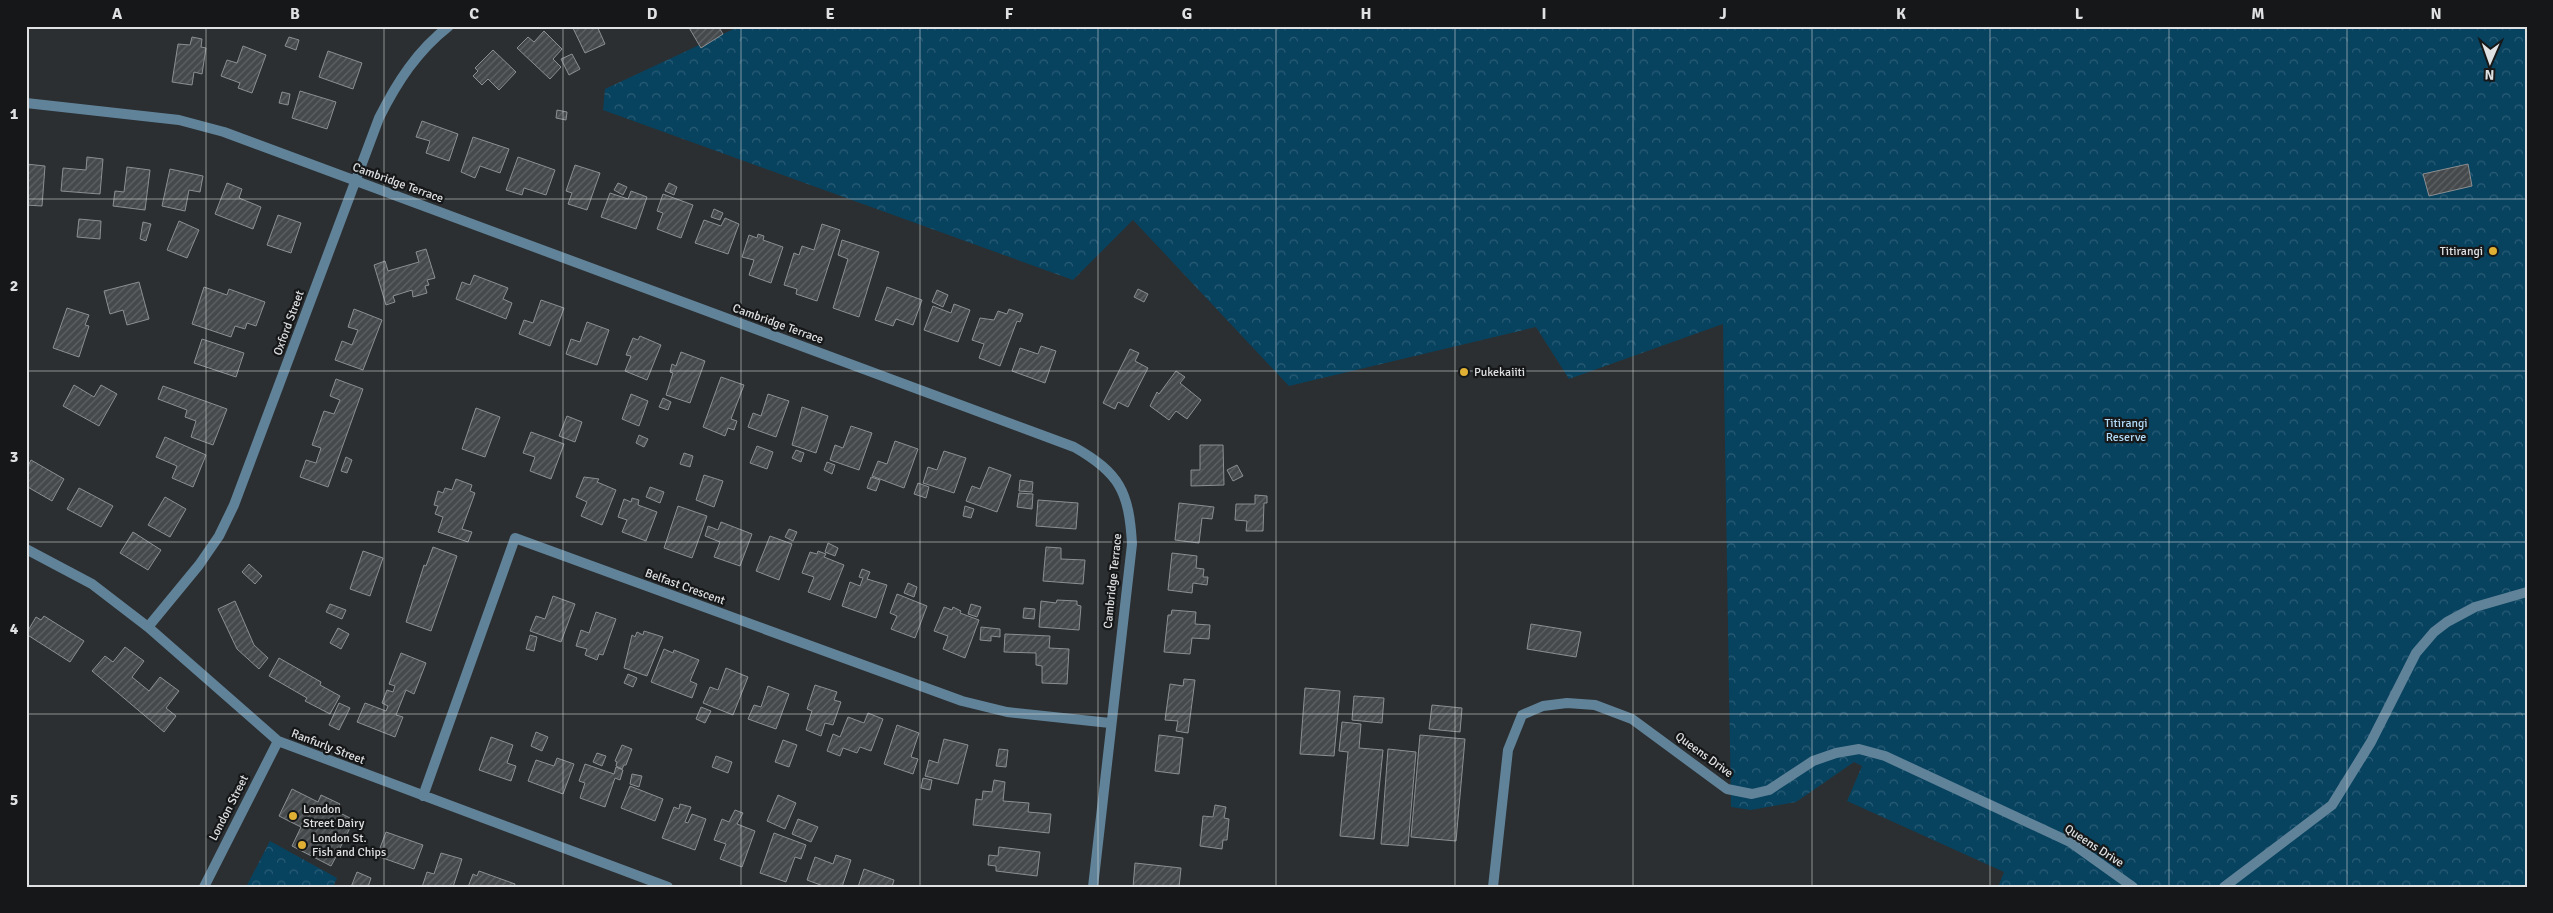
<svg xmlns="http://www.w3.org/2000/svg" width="2553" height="913" font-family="Signika,sans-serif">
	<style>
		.forest { fill: url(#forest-crowns) }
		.building { fill: url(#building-hatch); stroke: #8b8f92 }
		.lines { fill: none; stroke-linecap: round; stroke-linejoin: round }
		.street { stroke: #618399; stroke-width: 10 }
		.grid { fill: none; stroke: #dfe1e2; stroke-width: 1; stroke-opacity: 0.55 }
		.poi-dot { fill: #dfb034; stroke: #151718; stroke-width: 2 }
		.labels { text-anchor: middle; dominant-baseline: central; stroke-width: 4.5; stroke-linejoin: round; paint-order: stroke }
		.street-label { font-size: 12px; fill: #dfe1e2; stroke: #151718 }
		.poi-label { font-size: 12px; fill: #dfe1e2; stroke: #151718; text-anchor: start }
		.park-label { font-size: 12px; fill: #b3dcf8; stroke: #151718 }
		.neatline { fill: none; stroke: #dfe1e2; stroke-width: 2 }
		.grid-label { font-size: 16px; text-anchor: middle; font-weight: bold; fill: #dfe1e2 }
	</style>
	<defs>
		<pattern id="forest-crowns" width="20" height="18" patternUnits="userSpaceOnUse" patternTransform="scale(1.25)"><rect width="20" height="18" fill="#07425f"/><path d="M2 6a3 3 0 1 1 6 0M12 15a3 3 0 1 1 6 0" fill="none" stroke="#2b5d76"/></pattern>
		<pattern id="building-hatch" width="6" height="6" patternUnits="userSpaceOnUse" patternTransform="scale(1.25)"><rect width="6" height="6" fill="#45494b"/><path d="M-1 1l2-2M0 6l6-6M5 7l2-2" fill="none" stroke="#5f6365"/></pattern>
	</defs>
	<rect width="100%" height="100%" fill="#2b2f31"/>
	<path class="forest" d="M740 26H2527V887H1998L2004 872 1847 801 1862 766 1854 762 1796 802 1751 810 1731 807 1723 324 1569 379 1536 327 1289 386 1133 220 1073 280 603 110 605 89Z
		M270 841 337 878 333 887H246Z"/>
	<path class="building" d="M572 26H597L605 44 585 53Z
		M688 26H718L723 34 701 48Z
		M544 31 562 49 553 59 561 67 550 79 517 48 528 37 534 42Z
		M192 37 202 39 201 47 206 48 202 74 194 72 192 85 172 82 178 44 190 45Z
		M289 37 299 40 296 50 285 46Z
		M243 46 266 55 252 93 238 88 240 83 221 76 227 60 237 63Z
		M493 50 516 72 499 90 488 79 482 85 473 76 478 71 475 68Z
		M328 51 362 63 353 89 319 77Z
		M572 54 580 69 569 75 561 59Z
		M300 91 336 102 327 129 292 118Z
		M282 92 290 94 288 105 279 103Z
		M557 110 567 112 566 120 556 118Z
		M422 121 458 134 449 161 426 153 430 141 416 137Z
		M473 137 509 149 500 173 480 166 475 178 461 172Z
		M87 157 103 159 100 194 61 191 63 168 86 170Z
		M518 157 555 170 546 195 524 188 522 195 506 190Z
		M26 164 45 166 42 206 26 205Z
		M2468 164 2472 186 2429 196 2423 174Z
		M575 165 600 173 587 210 568 204 572 193 566 191Z
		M127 167 150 170 145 210 113 206 115 191 124 192Z
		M170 169 203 176 200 192 189 190 185 211 162 206Z
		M227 183 242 189 239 198 261 207 253 229 215 214Z
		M618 183 627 187 623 195 614 190Z
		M669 183 677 187 674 195 665 191Z
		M631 191 647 197 636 229 601 217 610 193 628 199Z
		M663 194 693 205 681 238 657 229 663 213 657 211Z
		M714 209 723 213 720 220 711 217Z
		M278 215 301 223 291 253 267 245Z
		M725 218 739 224 728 254 695 243 704 220 721 226Z
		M79 219 101 221 100 239 77 237Z
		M179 221 199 230 187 258 167 250Z
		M143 222 151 224 146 241 140 239Z
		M822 224 840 230 817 301 796 294 797 289 784 285 794 253 799 255 802 246 814 250Z
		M758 234 764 236 763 240 783 247 771 283 749 275 754 260 742 257 749 235 757 238Z
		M842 240 879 252 859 317 833 308 848 259 838 255Z
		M426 249 435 278 427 280 429 285 425 286 427 293 413 297 412 290 393 296 395 302 386 305 374 265 385 261 388 271 419 262 416 252Z
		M474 275 508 288 503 299 512 303 506 319 456 299 462 282 470 285Z
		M139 282 149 319 127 325 123 310 110 314 104 291Z
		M204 287 227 295 229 289 265 302 256 326 247 323 245 329 235 326 231 337 192 324Z
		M887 287 922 300 913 325 896 319 893 326 875 320Z
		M1138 289 1148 294 1144 302 1134 297Z
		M937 290 948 295 943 307 932 302Z
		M541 300 564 308 550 346 519 334 524 320 533 323Z
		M954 304 970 310 958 342 924 330 933 306 951 313Z
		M67 308 89 315 85 325 89 326 79 357 53 348Z
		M354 309 382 320 363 370 335 360 342 341 352 345 358 330 348 327Z
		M1009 309 1023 314 1020 322 1017 321 1000 366 979 358 984 344 972 340 980 318 994 320 998 311 1007 314Z
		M587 322 609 330 597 365 566 354 571 339 580 342Z
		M640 336 661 345 647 380 625 371 631 356 626 355 633 338 638 340Z
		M202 339 244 353 236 377 194 363Z
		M1041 346 1056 351 1045 383 1012 371 1020 348 1038 354Z
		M1130 349 1139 353 1135 361 1148 368 1128 407 1118 402 1115 409 1103 403Z
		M681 352 705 361 690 403 666 395 673 373 670 372 672 364 676 366Z
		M1176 371 1185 377 1180 383 1201 400 1187 419 1176 411 1169 420 1150 406 1157 392 1159 394Z
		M721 377 744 385 731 419 737 421 734 430 728 428 725 436 703 427Z
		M336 379 363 389 328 487 300 477 306 460 316 463 321 448 312 445 324 411 334 414 340 400 330 396Z
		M74 385 94 397 101 385 117 394 99 426 63 406Z
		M163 386 227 409 213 445 191 437 196 421 185 417 187 410 158 399Z
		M631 394 648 401 639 426 622 419Z
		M768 394 789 401 776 437 748 427 753 413 761 416Z
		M663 398 671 402 668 410 659 407Z
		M802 407 828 416 816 453 792 445Z
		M476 408 500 417 485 457 462 449Z
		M567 416 582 422 575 442 559 436Z
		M851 426 872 433 859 470 830 460 835 445 843 448Z
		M531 432 564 444 551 479 530 471 535 457 523 453Z
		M639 435 648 439 644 447 636 443Z
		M165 437 206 455 193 487 172 478 177 466 156 457Z
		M895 441 918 449 904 488 872 476 878 461 887 464Z
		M1200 445H1223L1224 485 1191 486V470H1200Z
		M757 446 773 452 767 469 750 463Z
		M796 450 804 453 801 462 792 458Z
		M944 451 966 458 954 493 923 483 928 467 937 470Z
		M684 453 693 456 690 467 680 464Z
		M346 457 352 460 347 473 341 471Z
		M31 460 64 479 52 501 26 486V470Z
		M827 462 835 465 832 474 824 470Z
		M1237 465 1243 476 1233 481 1227 470Z
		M989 467 1011 475 997 512 966 501 972 486 980 489Z
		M704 475 723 481 714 507 696 500Z
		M584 477 599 479 597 482 616 490 602 525 581 516 587 502 576 497Z
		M871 477 880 480 876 491 867 488Z
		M456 479 472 485 470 491 475 493 462 529 472 532 468 542 438 532 443 517 435 514 438 506 434 505 438 491 443 493 445 488 452 490Z
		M1020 480 1033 482 1032 492 1019 491Z
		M918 483 929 487 926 498 914 494Z
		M650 487 664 492 660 503 646 497Z
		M79 488 113 506 101 527 67 509Z
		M1019 493 1033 494 1032 509 1017 507Z
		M1255 495 1267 496V503H1264L1263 531H1246L1247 521 1235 520 1236 504H1255Z
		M165 497 186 509 170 537 148 525Z
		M632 498 639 500 638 505 657 512 646 541 622 532 627 520 618 517 624 499 631 502Z
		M1038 500 1078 503 1076 529 1036 526Z
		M1179 503 1214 507 1212 519 1202 518 1199 543 1175 540Z
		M678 506 707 516 692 558 664 548Z
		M965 506 974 509 971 518 963 516Z
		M721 522 752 534 740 566 714 557 720 542 705 536 708 526 718 530Z
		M789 529 797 532 793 541 785 537Z
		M133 532 161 550 148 570 120 553Z
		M770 536 792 544 779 580 756 571Z
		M828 543 838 548 835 556 825 552Z
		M433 547 457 556 431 631 406 622 424 565 426 566Z
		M1046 547 1061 548V559L1085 560 1083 584 1043 581Z
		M363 551 383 558 370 596 350 589Z
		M818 551 826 554 824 557 844 565 830 600 808 592 814 577 802 573 810 552 817 554Z
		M1172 553 1197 556 1196 568 1204 569 1203 577H1208L1207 585 1193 583 1192 593 1168 590Z
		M249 564 262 576 255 584 242 572Z
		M862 569 870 572 867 579 887 585 876 618 842 606 850 582 860 586 863 578 859 577Z
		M908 583 917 587 914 597 904 593Z
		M897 594 927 606 915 638 891 629 897 616 890 613Z
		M553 596 575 604 561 642 530 631 536 616 545 619Z
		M1057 600 1077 601V605L1081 606 1079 630 1039 627 1041 601 1056 603Z
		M235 601 254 645 268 658 259 669 237 649 218 609Z
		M330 604 346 610 342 619 326 612Z
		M971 604 981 607 977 617 968 614Z
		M944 607 952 610 953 607 961 611 960 613 979 620 965 658 943 649 948 636 934 631Z
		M1024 608 1035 609 1034 619 1023 618Z
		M1172 610 1196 612 1195 624 1210 625 1209 639 1192 638 1190 654 1164 652 1168 615H1171Z
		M596 612 616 619 603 655 599 654 597 660 585 655 587 649 576 646 581 630 589 633Z
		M44 616 84 641 70 662 26 634 36 617 41 620Z
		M1531 624 1581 632 1576 657 1527 649Z
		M981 627 1000 629V637L991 636V641L980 640Z
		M338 628 349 634 341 649 330 643Z
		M644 631 663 637 647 676 624 668 632 635 635 637 637 632 643 635Z
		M1005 634 1050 636 1049 648 1069 649 1067 684 1042 683V666L1036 665V653L1004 652Z
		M530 635 537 637 534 651 526 649Z
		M125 647 144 661 132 677 149 691 160 677 179 691 166 708 176 716 164 732 92 671 105 656 113 662Z
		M664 649 673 653 674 650 699 660 690 681 697 684 692 698 651 682Z
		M401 653 426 663 414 694 406 690 396 715 403 717 395 737 357 722 365 703 386 711 388 706 382 703 387 690 393 692 395 686 389 684Z
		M279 658 321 682 320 685 340 696 330 714 305 701 307 698 269 676Z
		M726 668 748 677 733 715 703 703 710 687 718 690Z
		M628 674 637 678 633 687 624 683Z
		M1184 679 1195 680 1188 733 1176 731 1178 721 1165 720 1170 684 1183 686Z
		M815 685 837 692 834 700 841 702 833 725 825 723 821 736 806 730 812 711 807 709Z
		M768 686 789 694 776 729 748 719 754 705 761 707Z
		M1305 688 1340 691 1334 756 1300 754Z
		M1354 696 1384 698 1382 723 1352 720Z
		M339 703 350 708 339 730 329 725Z
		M1432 705 1462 708 1460 732 1429 729Z
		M701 707 711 711 705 723 696 719Z
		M868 713 883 719 871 751 860 747 857 753 843 748 840 756 827 751 833 734 840 737 848 717 864 723Z
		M1342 722 1361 724 1359 748 1383 750 1374 839 1340 836 1348 752 1339 751Z
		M897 725 919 733 911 757 918 759 913 774 884 764Z
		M536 732 548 737 542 751 531 746Z
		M1159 735 1183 738 1179 774 1155 771Z
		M1420 735 1465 739 1456 841 1411 837Z
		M491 737 513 745 507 763 516 766 511 781 479 770Z
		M944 739 968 745 958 784 925 776 929 760 938 763Z
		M783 740 797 745 789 767 775 762Z
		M622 745 632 749 626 765H624L622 769 616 766 617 762 615 761Z
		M999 749 1008 750 1006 767 996 766Z
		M1388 749 1416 752 1408 846 1381 844Z
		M597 753 606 756 602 766 593 762Z
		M716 756 732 762 728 773 712 767Z
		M557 758 574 764 563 794 528 781 536 760 554 766Z
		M585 764 614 774 616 767 623 770 620 780 615 778 605 807 580 798 585 783 579 781Z
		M632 774 642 776 639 787 630 784Z
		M923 778 932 780 930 790 921 788Z
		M994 780 1005 782 1003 801 1029 803 1028 812 1051 814 1049 833 973 825 976 799 982 800 983 791 992 792Z
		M630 786 663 799 655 821 621 808Z
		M292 789 318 802 321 795 340 804 336 811 354 820 339 850 345 852 342 858 337 855 331 866 292 846 301 827 279 816Z
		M778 795 796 803 785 829 767 821Z
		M680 804 691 807 685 822 688 823 692 814 706 819 695 850 662 838 674 807 679 809Z
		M1215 805 1226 807 1224 818 1229 819 1227 840H1223L1222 849 1200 846 1203 816 1213 817Z
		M735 810 743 813 737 824 755 831 742 867 720 859 726 844 714 840 722 819 729 822Z
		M798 819 818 827 811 842 792 834Z
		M386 832 423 845 414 869 377 856Z
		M774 833 806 845 801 859 795 857 786 882 760 873Z
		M999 847 1040 852 1037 876 996 871V866L988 865 989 855 998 856Z
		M441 853 462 859 453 887H422L427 872 434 874Z
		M836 855 851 860 842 887H826L807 880 815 857 833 864Z
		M1135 863 1181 868 1179 887H1133Z
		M864 869 894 880 892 887H858Z
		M479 871 515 884 514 887H468L473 874 477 876Z
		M357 872 371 878 368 887H351Z"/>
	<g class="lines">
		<path class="street" d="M26 103 179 120 224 132 1074 447C1120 473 1129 492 1132 544L1093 887
			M26 549 92 584 148 627 278 741 668 887
			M148 627 199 565 219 536 234 505 379 118C397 82 417 51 449 26
			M423 796 515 538 962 701 1007 712 1110 723
			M204 887 278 741
			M1493 887 1508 750 1522 715 1543 706 1567 703 1595 705 1632 719 1727 789 1752 794 1769 790 1813 761 1836 753 1859 749 1885 756 2070 842 2133 887
			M2224 887 2332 805 2371 742 2416 653 2434 632 2447 622 2475 607 2527 592"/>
	</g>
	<path class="grid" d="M206 26V887M384 26V887M563 26V887M741 26V887M920 26V887M1098 26V887M1276 26V887M1455 26V887M1633 26V887M1812 26V887M1990 26V887M2169 26V887M2347 26V887M26 199H2527M26 371H2527M26 542H2527M26 714H2527"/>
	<g class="poi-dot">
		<circle cx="2493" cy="251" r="5"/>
		<circle cx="1464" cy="372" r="5"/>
		<circle cx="293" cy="816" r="5"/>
		<circle cx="302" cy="845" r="5"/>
	</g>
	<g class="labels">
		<g class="street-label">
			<text transform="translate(398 183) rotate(20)">Cambridge Terrace</text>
			<text transform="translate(289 323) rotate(-70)">Oxford Street</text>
			<text transform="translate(778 324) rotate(20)">Cambridge Terrace</text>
			<text transform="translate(1113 581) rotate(-84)">Cambridge Terrace</text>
			<text transform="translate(685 587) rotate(20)">Belfast Crescent</text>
			<text transform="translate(328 747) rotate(21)">Ranfurly Street</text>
			<text transform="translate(1704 755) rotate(36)">Queens Drive</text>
			<text transform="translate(229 808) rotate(-63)">London Street</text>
			<text transform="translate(2094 846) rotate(33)">Queens Drive</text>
		</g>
		<g class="poi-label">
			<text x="2483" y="251" text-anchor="end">Titirangi</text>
			<text x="1474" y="372">Pukekaiiti</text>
			<text x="303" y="809">London<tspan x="303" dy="14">Street Dairy</tspan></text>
			<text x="312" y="838">London St.<tspan x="312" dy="14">Fish and Chips</tspan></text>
		</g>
		<g class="park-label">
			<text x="2126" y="423">Titirangi<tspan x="2126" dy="14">Reserve</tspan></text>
		</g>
	</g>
	<rect width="2553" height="913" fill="none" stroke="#151718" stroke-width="55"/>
	<g transform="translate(2490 62) rotate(182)" stroke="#151718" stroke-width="4" paint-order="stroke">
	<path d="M0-4L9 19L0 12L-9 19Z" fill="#dfe1e2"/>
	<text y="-8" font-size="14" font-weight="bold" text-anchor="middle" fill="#dfe1e2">N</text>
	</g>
	<rect x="28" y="28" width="2498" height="858" class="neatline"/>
	<g class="grid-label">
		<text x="117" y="19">A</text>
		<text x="295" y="19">B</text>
		<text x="474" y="19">C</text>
		<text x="652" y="19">D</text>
		<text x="830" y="19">E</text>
		<text x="1009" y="19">F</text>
		<text x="1187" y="19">G</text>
		<text x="1366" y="19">H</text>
		<text x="1544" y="19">I</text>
		<text x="1723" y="19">J</text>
		<text x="1901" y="19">K</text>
		<text x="2079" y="19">L</text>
		<text x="2258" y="19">M</text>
		<text x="2436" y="19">N</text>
		<text x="14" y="119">1</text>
		<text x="14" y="291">2</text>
		<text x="14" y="462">3</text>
		<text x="14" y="634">4</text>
		<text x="14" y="805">5</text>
	</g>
</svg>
